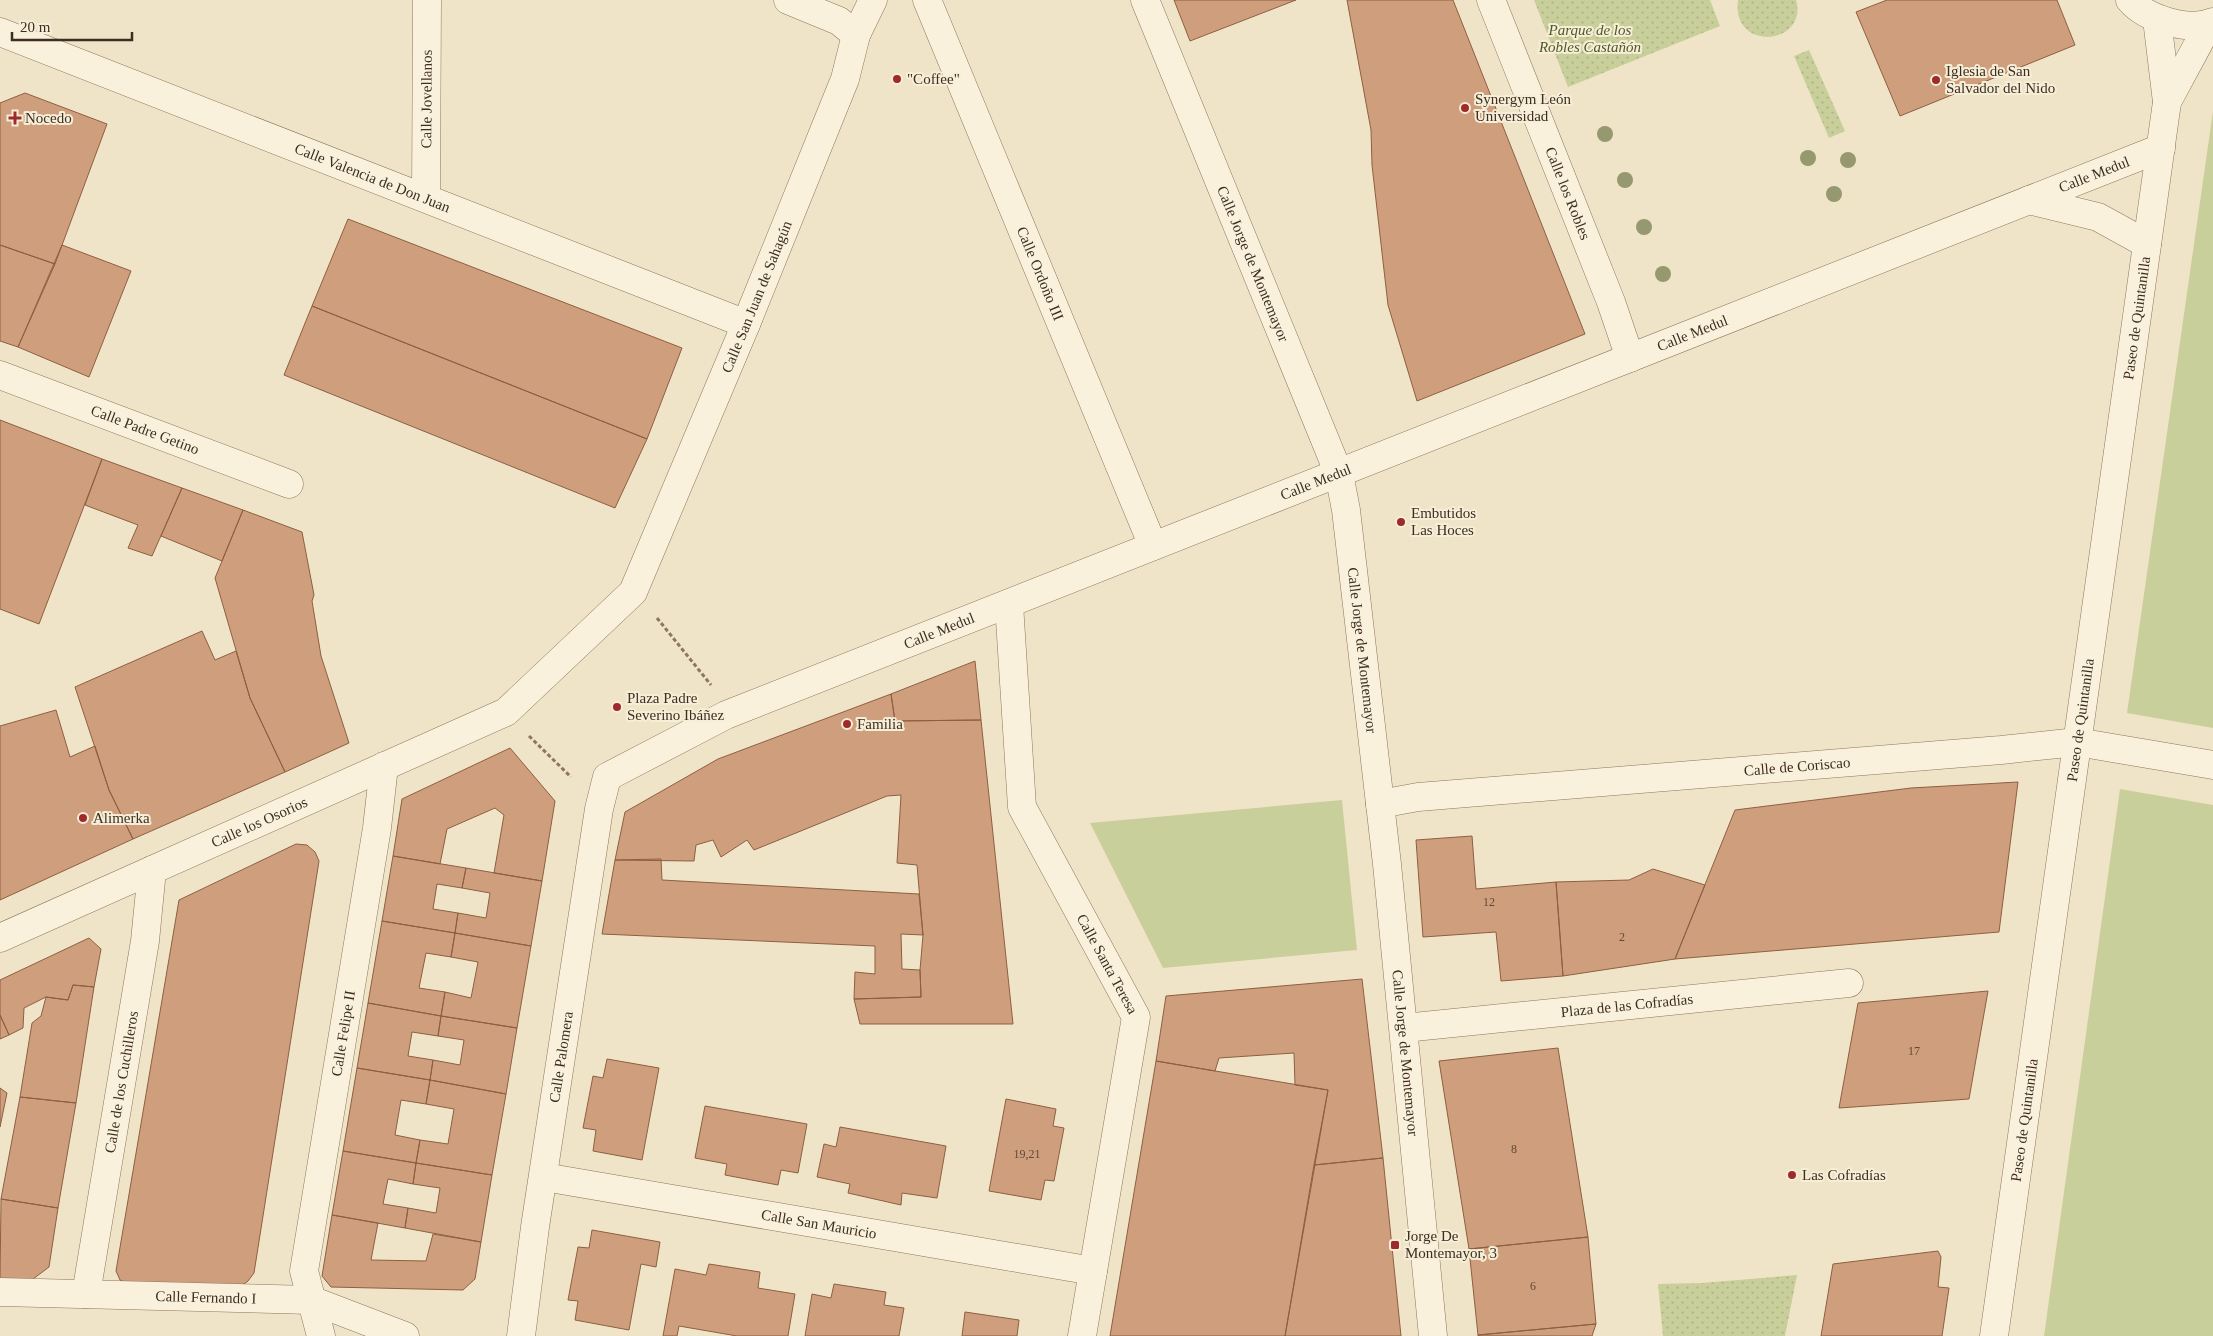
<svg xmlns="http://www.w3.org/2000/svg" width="2213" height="1336" font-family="Georgia,serif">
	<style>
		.green { fill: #c9cf9b }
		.park { fill: url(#park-dots) }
		.building { fill: #cf9f7d; stroke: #8d5f41 }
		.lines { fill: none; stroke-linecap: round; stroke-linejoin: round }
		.street-casing { stroke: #8d765c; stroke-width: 29 }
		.path { stroke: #8d765c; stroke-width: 3; stroke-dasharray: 4 2.5; stroke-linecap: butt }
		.street { stroke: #faf1dc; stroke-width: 28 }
		.tree { fill: #96986f }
		.poi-dot { fill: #9e2a2b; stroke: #f7eed8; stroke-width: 2 }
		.labels { text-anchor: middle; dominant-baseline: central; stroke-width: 4; stroke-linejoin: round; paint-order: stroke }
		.number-label { font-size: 12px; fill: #624a37 }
		.park-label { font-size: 15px; font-style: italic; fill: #4d5a26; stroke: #f7eed8 }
		.poi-label { font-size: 15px; fill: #3d2e20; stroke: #f7eed8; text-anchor: start }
		.street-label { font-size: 15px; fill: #3d2e20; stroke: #f7eed8 }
	</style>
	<defs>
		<pattern id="park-dots" width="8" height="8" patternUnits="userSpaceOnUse" patternTransform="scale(1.25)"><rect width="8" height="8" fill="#c9cf9b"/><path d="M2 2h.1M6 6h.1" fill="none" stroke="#aeb285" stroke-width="1.8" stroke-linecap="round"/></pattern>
	</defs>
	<rect width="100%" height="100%" fill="#f0e4c8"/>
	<path class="green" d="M2213 111V728L2127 713Z
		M2120 789 2213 805V1336H2044Z
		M1342 800 1357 950 1163 968 1090 823Z"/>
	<path class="park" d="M1534 0H1710L1720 26 1568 87Z
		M1738 0H1796C1809 45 1731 53 1738 0Z
		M1809 50 1845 131 1829 138 1794 56Z
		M1797 1275 1785 1336H1663L1658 1284 1702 1283Z"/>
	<path class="building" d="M1174 0H1296L1190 41Z
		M1347 0H1453L1585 334 1417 401 1388 305 1372 165 1371 130Z
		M1887 0H2057L2075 45 1900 116 1856 12Z
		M25 93 107 124 55 264 0 245V103Z
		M348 219 682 348 647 439 312 306Z
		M0 245 55 264 18 347 0 341Z
		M62 245 131 271 89 377 18 347Z
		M312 306 647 439 615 508 284 375Z
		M0 420 102 459 39 624 0 609Z
		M102 459 182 488 152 556 128 548 138 525 85 505Z
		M182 488 243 510 222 561 161 536Z
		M243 510 302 532 314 595 312 601 321 656 349 743 285 772 250 698 215 578Z
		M202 631 215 660 236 651 250 698 285 772 133 839 109 790 75 687Z
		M975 661 981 720 895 721 891 694Z
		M891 694 895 721 981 720 1013 1024H860L854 999 921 997 920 970 923 935 917 865 897 863 901 795 887 796 754 850 747 840 721 857 713 840 696 845 694 861 615 860 625 812 718 759Z
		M56 710 70 757 95 746 109 790 133 839 0 900V726Z
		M510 748 555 801 542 881 494 873 504 815 495 808 447 829 440 864 393 856 402 799Z
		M2018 782 1999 932 1675 959 1735 810 1911 788Z
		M1472 836 1476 889 1556 882 1563 976 1501 981 1496 932 1423 937 1416 840Z
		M296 844 307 845 315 852 319 861 254 1273 248 1281 241 1286 131 1285 120 1280 116 1271 179 900Z
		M393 856 466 868 462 888 437 884 433 909 458 913 455 933 382 921Z
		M661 859 662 880 919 894 923 935 901 934 902 969 920 970 921 997 854 999 855 972 875 974V946L602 934 615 860Z
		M466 868 542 881 531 946 455 933 458 913 486 918 490 893 462 888Z
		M1653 869 1705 885 1675 959 1563 976 1556 882 1629 880Z
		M382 921 455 933 451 957 426 953 419 988 445 992 441 1016 368 1003Z
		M455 933 531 946 517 1028 441 1016 445 992 471 998 478 962 451 957Z
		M89 938 101 949 94 987 73 985 68 1000 46 997 24 1008 23 1028 9 1035 0 1015V980Z
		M1362 979 1383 1158 1314 1165 1328 1090 1295 1085 1294 1053 1219 1058 1215 1071 1156 1061 1166 996Z
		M73 985 94 987 76 1103 20 1097 32 1023 41 1016 46 997 68 1000Z
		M1988 991 1969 1099 1839 1108 1858 1003Z
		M368 1003 441 1016 438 1036 412 1032 408 1056 433 1060 430 1080 357 1068Z
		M0 1015 9 1035 0 1039Z
		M441 1016 517 1028 506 1094 430 1080 433 1060 460 1065 464 1040 438 1036Z
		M1558 1048 1588 1237 1469 1249 1439 1061Z
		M607 1059 659 1068 642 1160 593 1151 596 1130 583 1128 593 1076 603 1078Z
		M1156 1061 1328 1090 1285 1336H1110Z
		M357 1068 430 1080 426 1104 401 1100 395 1135 420 1140 416 1163 343 1151Z
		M430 1080 506 1094 492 1175 416 1163 420 1140 448 1144 454 1109 426 1104Z
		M0 1088 7 1093 0 1127Z
		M20 1097 76 1103 58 1208 1 1199Z
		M1006 1099 1056 1109 1053 1126 1064 1128 1054 1181 1045 1180 1041 1200 989 1191Z
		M705 1106 807 1124 798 1173 781 1170 778 1185 725 1175 727 1164 695 1158Z
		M840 1127 946 1146 937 1198 902 1193 901 1205 848 1193 850 1184 817 1177 824 1144 836 1147Z
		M343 1151 416 1163 413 1184 388 1179 383 1204 408 1208 405 1228 332 1215Z
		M1383 1158 1401 1336H1285L1314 1165Z
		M416 1163 492 1175 481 1242 405 1228 408 1208 436 1213 440 1188 413 1184Z
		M1 1199 58 1208 49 1267 29 1282H0Z
		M332 1215 378 1223 371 1260 426 1261 433 1234 481 1242 475 1279 463 1290 331 1287 322 1276Z
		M592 1230 660 1242 656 1267 641 1264 629 1330 575 1320 578 1301 568 1300 578 1247 589 1248Z
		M1588 1237 1596 1324 1478 1335 1469 1249Z
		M1938 1251 1941 1257 1938 1287 1949 1288 1942 1336H1821L1833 1264Z
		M709 1264 760 1272 758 1288 795 1294 788 1336H737L679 1326 677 1336H663L675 1269 706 1275Z
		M834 1284 886 1292 884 1305 904 1308 899 1336H805L812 1294 831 1298Z
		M965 1312 1019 1320 1017 1336H962Z
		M1596 1324 1592 1336H1478V1335Z"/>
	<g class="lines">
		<defs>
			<g id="street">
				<path d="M788 0 839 21 856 35"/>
				<path id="s1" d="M927 0 1153 546"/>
				<path id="s2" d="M1145 0 1339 474 1346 510 1387 864 1433 1336"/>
				<path id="s3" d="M1491 0 1611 302 1630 358"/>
				<path d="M2130 0C2146 19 2189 32 2213 22"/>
				<path id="s4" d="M0 32 746 324"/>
				<path d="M2167 102 2209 24"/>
				<path id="s5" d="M426 198 427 0"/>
				<path d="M2029 200 2098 217 2147 244"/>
				<path id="s6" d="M0 375 289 484"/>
				<path id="s7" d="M1009 604 1022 807 1136 1017 1082 1336"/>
				<path id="s8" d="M1380 804 1418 797 2001 750 2077 742 2213 765"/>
				<path id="s9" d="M0 938 506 712 633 592 746 324 845 79 856 35 873 0"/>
				<path id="s10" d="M1404 1028 1849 983"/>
				<path id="s11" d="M544 1177 1093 1271"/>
				<path id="s12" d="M0 1292 311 1300 405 1336"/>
				<path id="s13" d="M86 1294 145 941 152 870"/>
				<path id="s14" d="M321 1336 304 1271 377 828 384 766"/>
				<path id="s15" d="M521 1336 535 1227 599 809 607 777 726 715 2161 148"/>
				<path id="s16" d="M1994 1336 2167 102 2157 19"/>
			</g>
		</defs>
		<use href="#street" class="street-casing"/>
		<path class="path" d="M657 618 711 685
			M529 736 571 777"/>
		<use href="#street" class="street"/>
	</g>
	<g class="tree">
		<circle cx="1605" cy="134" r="8"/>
		<circle cx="1808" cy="158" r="8"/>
		<circle cx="1848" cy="160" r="8"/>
		<circle cx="1625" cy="180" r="8"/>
		<circle cx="1834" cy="194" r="8"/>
		<circle cx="1644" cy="227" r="8"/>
		<circle cx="1663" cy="274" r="8"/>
	</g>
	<g class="poi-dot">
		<circle cx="897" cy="79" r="5"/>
		<circle cx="1936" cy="80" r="5"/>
		<circle cx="1465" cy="108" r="5"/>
		<path d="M12.5 110.5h5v5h5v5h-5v5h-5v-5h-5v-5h5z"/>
		<circle cx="1401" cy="522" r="5"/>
		<circle cx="617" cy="707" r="5"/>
		<circle cx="847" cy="724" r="5"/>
		<circle cx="83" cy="818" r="5"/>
		<circle cx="1792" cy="1175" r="5"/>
		<rect x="1390" y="1240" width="10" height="10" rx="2.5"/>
	</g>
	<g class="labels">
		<g class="number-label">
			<text x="1489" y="902">12</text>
			<text x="1622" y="937">2</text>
			<text x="1914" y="1051">17</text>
			<text x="1514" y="1149">8</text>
			<text x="1027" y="1154">19,21</text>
			<text x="1533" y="1286">6</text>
		</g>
		<g class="park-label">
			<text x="1590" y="30">Parque de los<tspan x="1590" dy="17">Robles Castañón</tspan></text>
		</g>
		<g class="poi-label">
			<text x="1946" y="71">Iglesia de San<tspan x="1946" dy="17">Salvador del Nido</tspan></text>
			<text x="907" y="79">"Coffee"</text>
			<text x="1475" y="99">Synergym León<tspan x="1475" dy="17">Universidad</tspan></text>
			<text x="25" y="118">Nocedo</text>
			<text x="1411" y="513">Embutidos<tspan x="1411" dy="17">Las Hoces</tspan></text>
			<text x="627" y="698">Plaza Padre<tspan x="627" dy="17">Severino Ibáñez</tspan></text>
			<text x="857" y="724">Familia</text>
			<text x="93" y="818">Alimerka</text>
			<text x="1802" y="1175">Las Cofradías</text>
			<text x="1405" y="1236">Jorge De<tspan x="1405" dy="17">Montemayor, 3</tspan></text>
		</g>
		<g class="street-label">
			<text stroke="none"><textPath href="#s5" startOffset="99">Calle Jovellanos</textPath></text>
			<text stroke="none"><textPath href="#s15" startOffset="2171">Calle Medul</textPath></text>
			<text stroke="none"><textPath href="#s4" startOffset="400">Calle Valencia de Don Juan</textPath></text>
			<text stroke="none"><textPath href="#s3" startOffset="208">Calle los Robles</textPath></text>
			<text stroke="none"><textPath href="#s2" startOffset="285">Calle Jorge de Montemayor</textPath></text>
			<text stroke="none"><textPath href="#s1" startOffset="296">Calle Ordoño III</textPath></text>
			<text stroke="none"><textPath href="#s9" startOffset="1049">Calle San Juan de Sahagún</textPath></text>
			<text stroke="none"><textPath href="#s16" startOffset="1028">Paseo de Quintanilla</textPath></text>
			<text stroke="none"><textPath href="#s15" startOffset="1739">Calle Medul</textPath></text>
			<text stroke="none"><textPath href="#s6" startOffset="155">Calle Padre Getino</textPath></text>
			<text stroke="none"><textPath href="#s15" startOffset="1334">Calle Medul</textPath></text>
			<text stroke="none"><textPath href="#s15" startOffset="929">Calle Medul</textPath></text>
			<text stroke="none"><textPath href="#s2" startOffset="690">Calle Jorge de Montemayor</textPath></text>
			<text stroke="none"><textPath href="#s16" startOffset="622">Paseo de Quintanilla</textPath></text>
			<text stroke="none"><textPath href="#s8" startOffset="419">Calle de Coriscao</textPath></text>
			<text stroke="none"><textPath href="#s9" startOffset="284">Calle los Osorios</textPath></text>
			<text stroke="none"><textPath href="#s7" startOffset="382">Calle Santa Teresa</textPath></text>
			<text stroke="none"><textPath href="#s10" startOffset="224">Plaza de las Cofradías</textPath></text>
			<text stroke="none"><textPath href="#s14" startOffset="308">Calle Felipe II</textPath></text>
			<text stroke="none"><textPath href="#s2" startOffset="1095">Calle Jorge de Montemayor</textPath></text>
			<text stroke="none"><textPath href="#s15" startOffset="282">Calle Palomera</textPath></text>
			<text stroke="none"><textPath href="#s13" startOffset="215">Calle de los Cuchilleros</textPath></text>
			<text stroke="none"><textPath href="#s16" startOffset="218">Paseo de Quintanilla</textPath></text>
			<text stroke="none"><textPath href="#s11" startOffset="279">Calle San Mauricio</textPath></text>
			<text stroke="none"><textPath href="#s12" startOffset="206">Calle Fernando I</textPath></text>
		</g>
	</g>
	<path d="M12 32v8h120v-8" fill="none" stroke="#3d2e20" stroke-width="2.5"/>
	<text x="20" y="32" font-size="15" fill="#3d2e20" stroke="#f7eed8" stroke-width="4" paint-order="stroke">20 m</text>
</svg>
